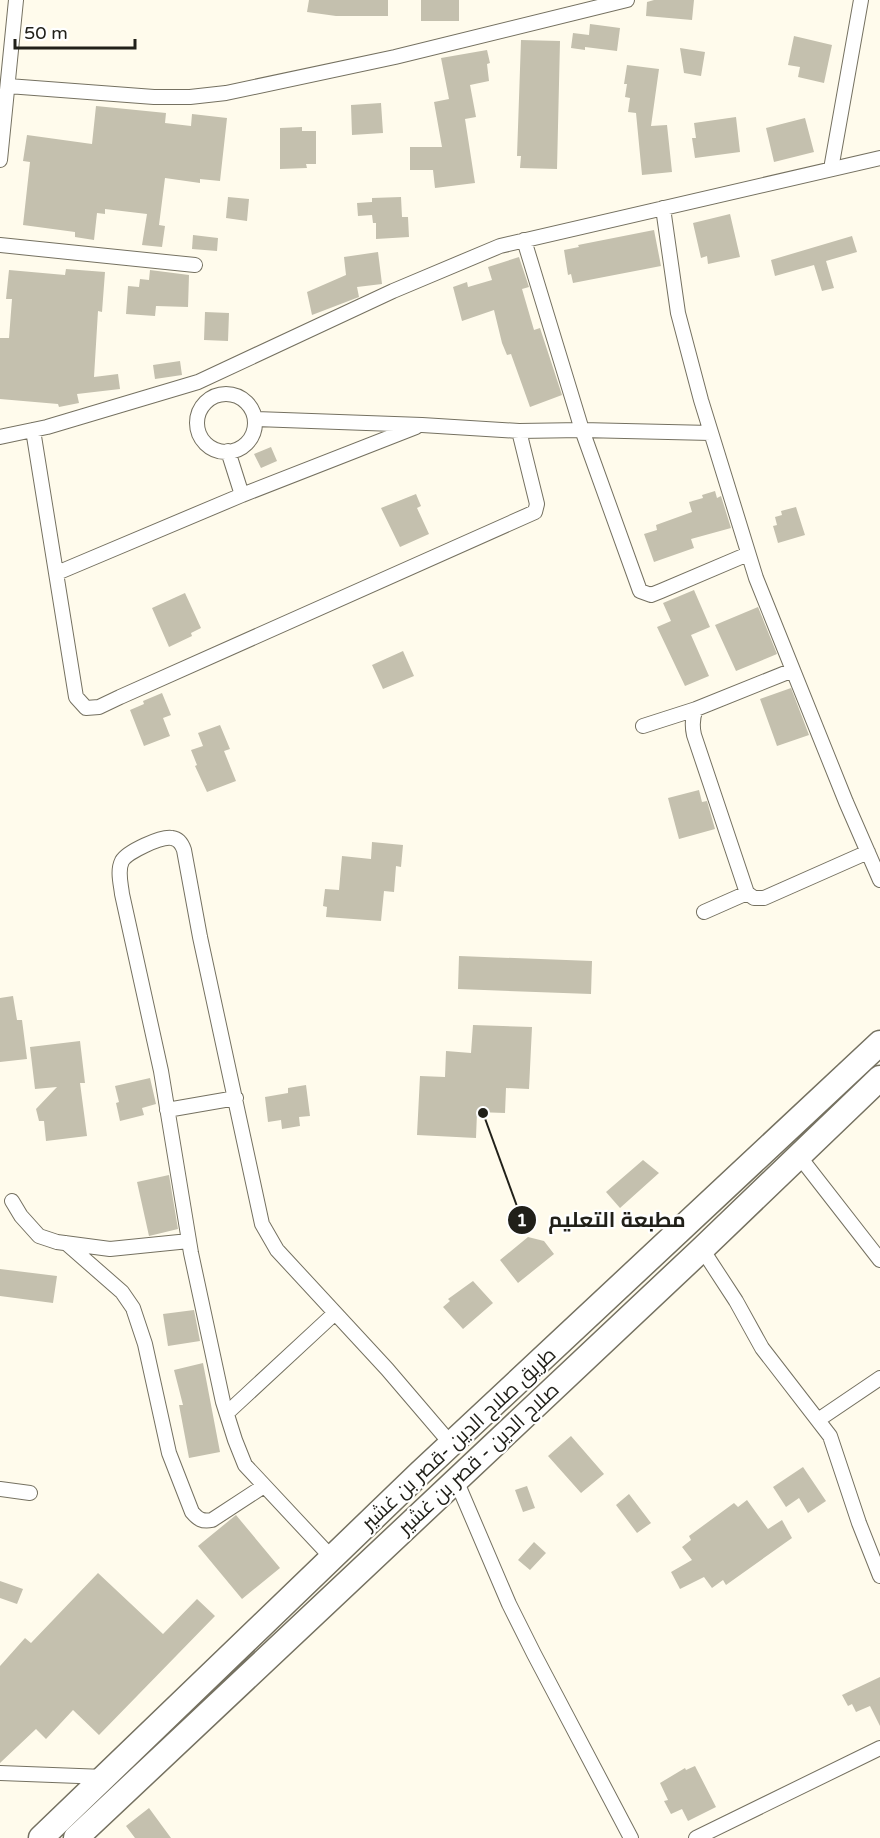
<svg xmlns="http://www.w3.org/2000/svg" width="880" height="1838" font-family="'Varela Round',Cairo,sans-serif">
	<style>
		.building { fill: #c4c0ae }
		.lines { fill: none; stroke-linecap: round; stroke-linejoin: round }
		.street-casing { stroke: #757161; stroke-width: 16 }
		.highway-casing { stroke: #757161; stroke-width: 27 }
		.street { stroke: #fff; stroke-width: 14 }
		.highway { stroke: #fff; stroke-width: 24 }
		.labels { text-anchor: middle; dominant-baseline: central; stroke-width: 4.5; stroke-linejoin: round; paint-order: stroke }
		.street-label { font-size: 20px; fill: #212019; stroke: #fff }
		.leader { fill: none; stroke: #212019; stroke-width: 2 }
		.callout-dot { fill: #212019; stroke: #fff; stroke-width: 2 }
		.mark-label { font-size: 18px; text-anchor: middle; font-weight: bold; fill: #fff }
		.callout-label { font-size: 21px; text-anchor: middle; font-weight: bold; fill: #212019; stroke: #fff; stroke-width: 4.5; stroke-linejoin: round; paint-order: stroke }
	</style>
	<rect width="100%" height="100%" fill="#fffbec"/>
	<path class="building" d="M309 0H388V16H336L307 12Z
		M421 0H459V21H421Z
		M654 0H694L692 20 646 16 647 2Z
		M590 24 620 28 617 51 585 47V50L571 48 573 33 589 35Z
		M794 36 832 45 824 83 798 77 800 67 788 65Z
		M521 40 560 41 557 169 520 168 521 156H517Z
		M680 48 705 52 701 76 684 73Z
		M487 50 490 63 487 64 489 81 470 85 476 117 465 119 475 183 435 188 433 170H410V147H442L434 102 449 99 441 58Z
		M627 65 659 69 651 126 667 125 672 172 642 175 636 113 628 112 630 98 625 97 627 84H624Z
		M381 103 383 133 352 135 351 105Z
		M96 106 166 113 165 123 191 126 192 114 227 118 220 181 200 179V183L165 178 159 225 165 226 162 247 142 245 147 214 105 209V214L97 213 94 240 75 237V232L23 225 30 162 23 161 27 135 92 144Z
		M736 117 740 152 695 158 692 138H696L694 123Z
		M805 118 814 152 774 162 766 128Z
		M302 127V131H316V164H306L307 168 280 169V128Z
		M228 197 249 199 247 221 226 218Z
		M401 197 402 217H408L409 237 376 239V223H373L372 215 358 216 357 203 372 202V198Z
		M730 214 740 257 708 264 707 256 701 258 693 223Z
		M654 230 661 266 573 283 571 274 568 275 564 250 579 247 578 245Z
		M193 235 218 238 217 251 192 249Z
		M852 236 857 252 826 261 834 288 822 291 814 265 775 276 771 260Z
		M378 252 382 284 357 287 359 297 312 315 307 292 346 275 344 257Z
		M519 257 529 287 522 289 534 330 540 328 562 395 530 407 511 354 507 355 502 343 494 310 462 321 453 287 467 282 468 287 492 280 488 267Z
		M66 269 105 272 102 312 98 311 94 377 118 374 120 389 77 394 79 403 59 407 58 404 0 399V338H9L12 299H6L9 270 65 275Z
		M150 270 189 275 188 307 156 306 155 316 126 314 128 286 139 287 140 279 149 280Z
		M205 312 229 313 228 341 204 340Z
		M180 361 182 375 155 379 153 365Z
		M271 447 277 461 261 468 254 454Z
		M715 491 717 498 721 496 731 528 691 539 694 548 654 562 644 534 657 530 656 525 692 512 689 502 703 498 702 495Z
		M416 494 421 506 417 508 429 534 400 547 381 508Z
		M796 507 805 535 778 543 773 526 777 525 775 517 782 515 781 511Z
		M694 590 710 627 691 635 709 676 685 686 657 627 671 621 663 603Z
		M185 593 201 628 191 633 192 636 169 647 152 608Z
		M758 607 777 654 736 671 715 625Z
		M403 651 414 676 383 689 372 665Z
		M791 688 809 735 777 746 760 699Z
		M162 693 171 715 163 718 170 736 144 746 130 710 144 704 143 701Z
		M220 725 230 749 224 751 236 781 207 792 195 766 197 765 191 750 203 746 198 733Z
		M699 790 702 802 707 801 715 829 679 839 668 798Z
		M372 842 403 845 401 867 396 866 394 892 384 891 381 921 326 917 327 907 323 906 325 889 339 890 342 856 371 859Z
		M459 956 592 961 591 994 458 989Z
		M13 996 17 1020H22L27 1059 0 1062V998Z
		M473 1025 532 1027 529 1089 506 1088 505 1113 477 1112 476 1138 417 1135 420 1076 445 1077 446 1051 471 1053Z
		M80 1041 85 1083H80L87 1136 46 1141 44 1121H39L36 1109 57 1087 35 1089 30 1047Z
		M150 1078 156 1104 142 1108 144 1115 120 1121 116 1103 119 1102 115 1086Z
		M306 1085 310 1116 299 1117 300 1126 282 1129 281 1120 268 1122 265 1097 288 1093V1088Z
		M643 1160 659 1173 620 1208 606 1192Z
		M169 1175 178 1229 149 1236 137 1182Z
		M528 1237 544 1241 554 1254 518 1283 500 1260Z
		M0 1269 57 1276 53 1303 0 1296Z
		M473 1281 493 1303 463 1329 443 1307 450 1301 448 1299Z
		M194 1310 200 1341 168 1346 163 1314Z
		M203 1363 220 1452 189 1458 179 1405H183L174 1370Z
		M571 1436 604 1474 581 1493 548 1456Z
		M803 1467 826 1501 808 1513 799 1498 786 1507 773 1487Z
		M527 1486 535 1508 523 1512 515 1490Z
		M629 1494 651 1523 637 1533 616 1505Z
		M747 1500 768 1529 782 1520 792 1538 726 1585 723 1580 712 1588 704 1577 680 1589 671 1572 692 1560 682 1547 691 1540 689 1536 734 1503 738 1507Z
		M236 1515 280 1568 242 1599 198 1546Z
		M534 1542 546 1553 530 1570 518 1560Z
		M98 1573 163 1634 197 1599 215 1616 99 1735 73 1710 46 1739 36 1729 0 1763V1666L25 1638 31 1643Z
		M0 1581 23 1589 17 1604 0 1598Z
		M880 1677V1726L870 1706 856 1712 852 1704 848 1706 842 1695Z
		M695 1766 716 1807 688 1821 682 1809 671 1814 664 1801 668 1800 660 1783 685 1768 686 1770Z
		M149 1808 171 1838H135L126 1826Z"/>
	<g class="lines">
		<defs>
			<path id="street" d="M8 86 154 97H190L226 93 395 57 627 0
				M0 160 16 0
				M831 169 861 0
				M663 208 678 313 701 400 756 578 846 802 880 880
				M524 240 582 430 640 591 651 595 661 591 748 554
				M0 245 195 265
				M197 423a29 29 0 1 1 58 0a29 29 0 1 1-58 0Z
				M256 419 422 425 519 431 582 430 711 433
				M33 430 76 697 86 708 99 707 120 697 535 512 537 504 519 431
				M0 437 47 427 198 382 393 291 500 246 880 158
				M228 451 242 495
				M57 573 242 495 416 427
				M793 670 696 709C692 718 692 726 694 735L747 893 754 898H764L868 852
				M643 726 696 709
				M704 912 747 893
				M167 1110 236 1098
				M799 1156 880 1260
				M12 1201 21 1216 39 1236 57 1242 110 1249 189 1241
				M66 1243 122 1292 133 1308 145 1344 169 1453 192 1512C198 1519 202 1522 212 1520L264 1486
				M702 1249 736 1301 762 1348 830 1436 859 1523 880 1576
				M227 1413 335 1313
				M818 1420 880 1378
				M456 1480 509 1604 534 1654 631 1838
				M0 1489 30 1493
				M332 1558 245 1465 235 1440 223 1402 191 1253 161 1071 122 894C121 884 117 871 122 861 127 852 161 836 172 838 179 839 182 844 184 850L200 937 262 1224 277 1250 387 1369 452 1445
				M0 1773 105 1777
				M696 1838 880 1748"/>
			<path id="highway" d="M41 1838 420 1473 880 1043
				M76 1838 702 1249 880 1078"/>
		</defs>
		<use href="#street" class="street-casing"/>
		<use href="#highway" class="highway-casing"/>
		<use href="#street" class="street"/>
		<use href="#highway" class="highway"/>
	</g>
	<g class="labels">
		<g class="street-label">
			<text transform="translate(459 1439) rotate(-43)">طريق صلاح الدين -قصر بن غشير</text>
			<text transform="translate(479 1459) rotate(-43)">صلاح الدين - قصر بن غشير</text>
		</g>
	</g>
	<path class="leader" d="M483 1113L522 1220"/>
	<g class="callout-dot">
		<circle cx="483" cy="1113" r="6"/>
		<circle cx="522" cy="1220" r="15"/>
	</g>
	<g class="mark-label">
		<text x="522" y="1226">1</text>
	</g>
	<g class="callout-label">
		<text x="617" y="1227">مطبعة التعليم</text>
	</g>
	<path d="M15 39v9h120v-9" fill="none" stroke="#212019" stroke-width="3"/>
	<text x="24" y="39" font-size="18" fill="#212019" stroke="#ffffff" stroke-width="4.5" paint-order="stroke">50 m</text>
</svg>
